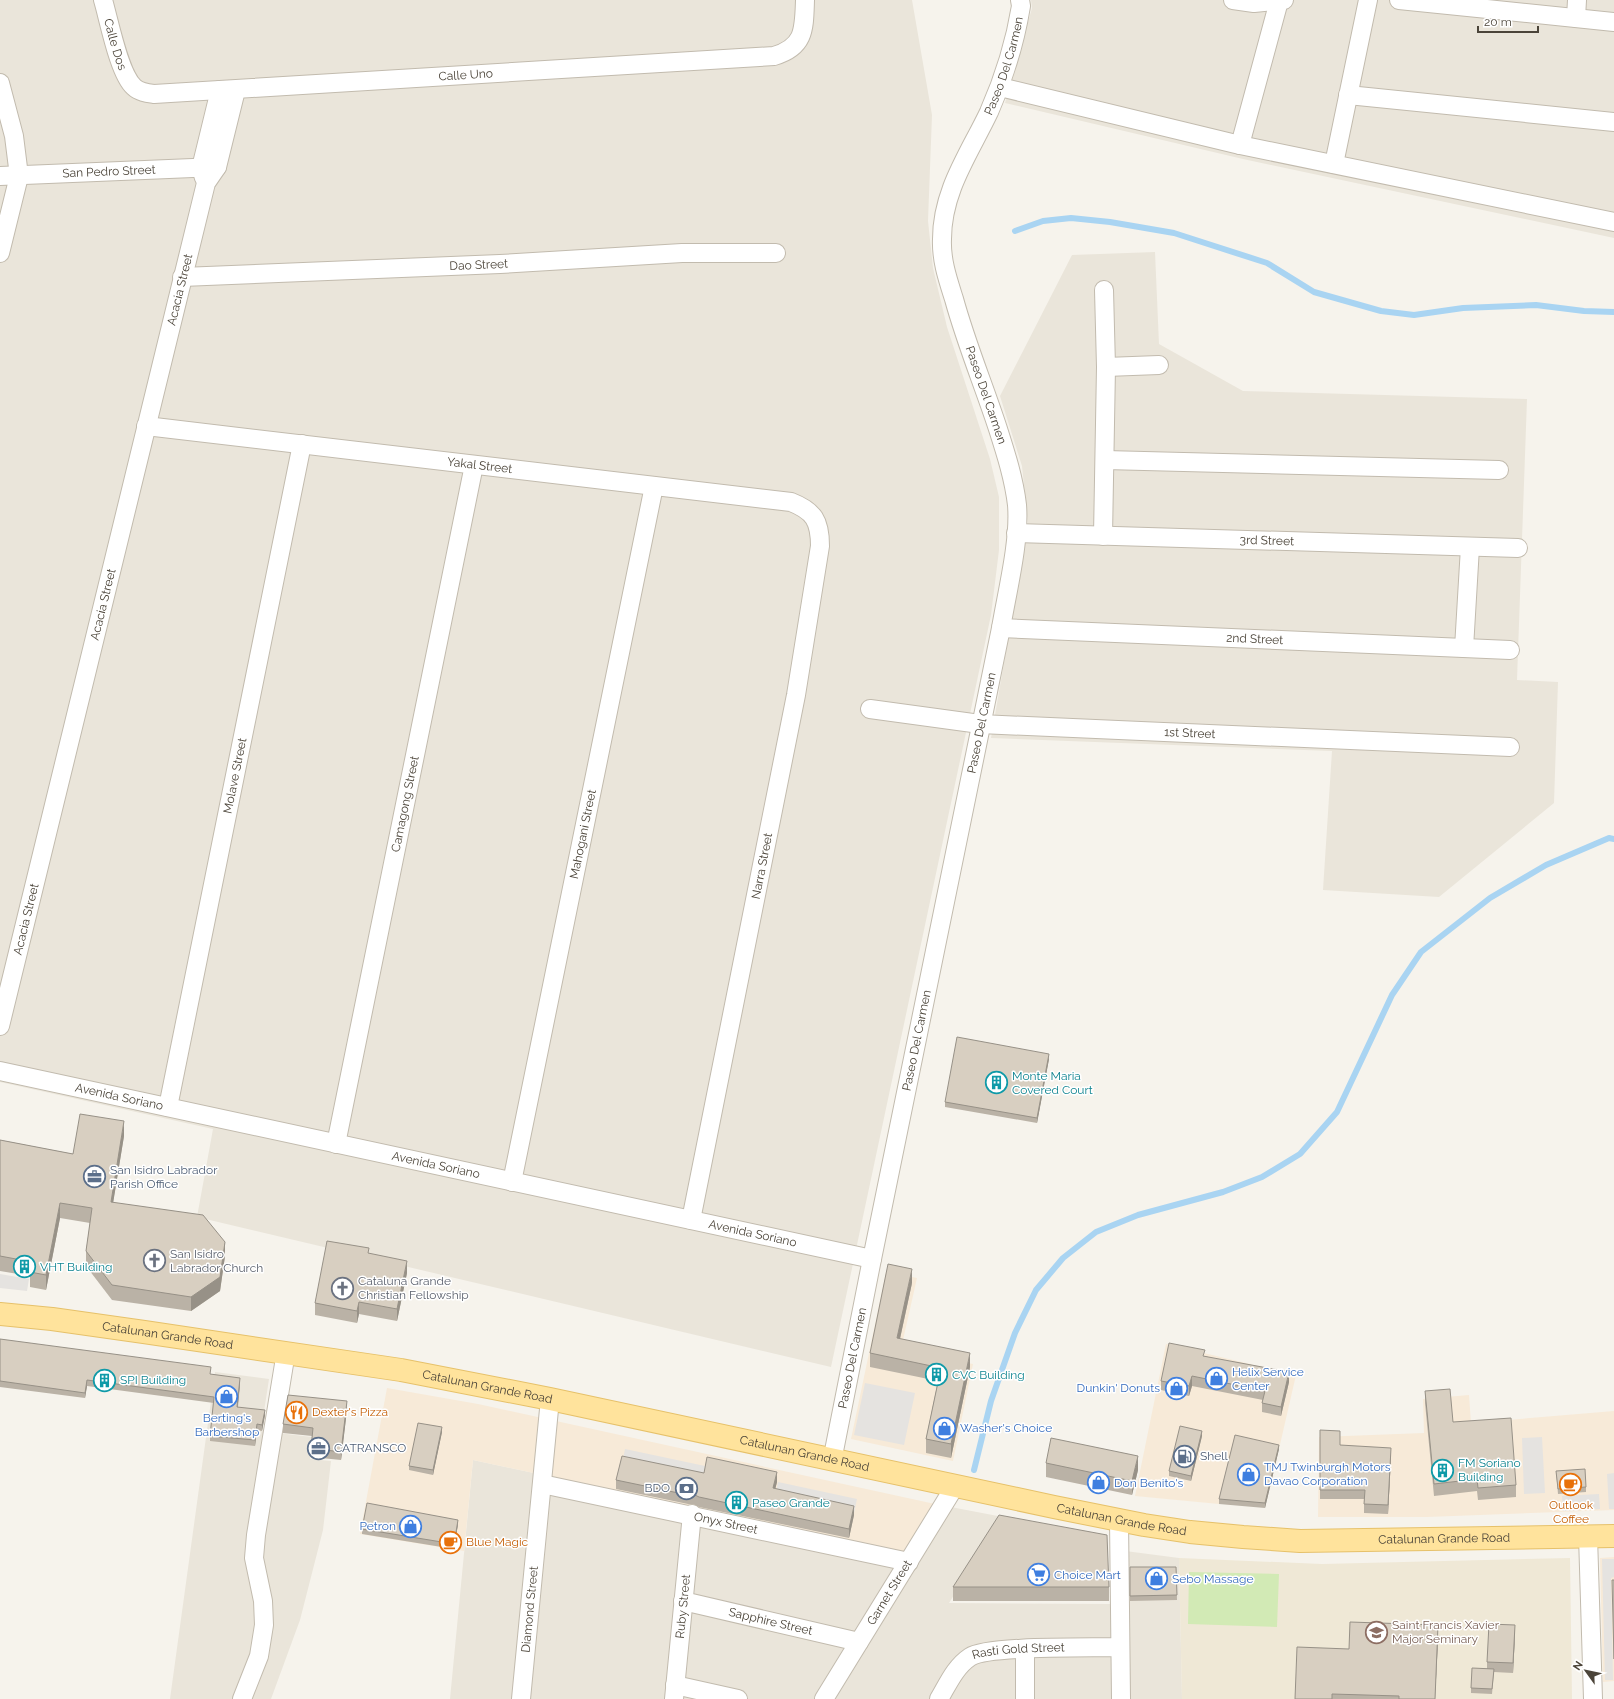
<svg xmlns="http://www.w3.org/2000/svg" width="1614" height="1699" font-family="Raleway,sans-serif">
	<style>
		.residential { fill: #eae5da }
		.commercial { fill: #f7ead8 }
		.education { fill: #efe8d6 }
		.green { fill: #d2eab5 }
		.parking { fill: #e5e3e0 }
		.lines { fill: none; stroke-linecap: round; stroke-linejoin: round }
		.stream { stroke: #a9d4f2; stroke-width: 6 }
		.minor-casing { stroke: #c2bbae; stroke-width: 20 }
		.primary-casing { stroke: #e6c16a; stroke-width: 24 }
		.minor { stroke: #fff; stroke-width: 18 }
		.primary { stroke: #ffe39c; stroke-width: 22 }
		.wall { fill: #bab2a6 }
		.shaded-wall { fill: #979187 }
		.building { fill: #d8cfc1; stroke: #979187 }
		.labels { text-anchor: middle; dominant-baseline: central; stroke-width: 3; stroke-linejoin: round; paint-order: stroke }
		.street-label { font-size: 12px; fill: #4b4439; stroke: #fff }
		.culture-label { font-size: 12px; fill: #0d838f; stroke: #fff; text-anchor: start }
		.service-label { font-size: 12px; fill: #4e5e75; stroke: #fff; text-anchor: start }
		.worship-label { font-size: 12px; fill: #5b616d; stroke: #fff; text-anchor: start }
		.shop-label { font-size: 12px; fill: #366cbe; stroke: #fff; text-anchor: start }
		.food-label { font-size: 12px; fill: #c56008; stroke: #fff; text-anchor: start }
		.education-label { font-size: 12px; fill: #785e54; stroke: #fff; text-anchor: start }
	</style>
	<rect width="100%" height="100%" fill="#f6f3ec"/>
	<path class="residential" d="M0 0H912L932 115 928 221 933 268 947 327 990 459 999 497V550L991 615 831 1367 197 1217 213 1129 0 1082Z
		M1031 0H1614V238L1243 159 1005 103 1032 8Z
		M1155 252 1159 344 1243 391 1527 399 1517 680 1558 682 1554 803 1439 897 1323 890 1332 751 991 738 1028 524 1022 466 1000 396 1072 255Z
		M215 1372 269 1379 261 1431 312 1437 310 1459 331 1461 323 1530 300 1620 271 1699H170Z
		M473 1460 904 1552 935 1504 1003 1517 949 1603 1110 1604V1549L1179 1558 1182 1699H450Z"/>
	<path class="commercial" d="M886 1272 917 1278 901 1349 973 1364 953 1461 851 1439Z
		M1166 1344 1296 1375 1279 1449 1235 1439 1219 1504 1135 1496Z
		M387 1388 478 1404 935 1504 905 1552 473 1460 464 1551 360 1534Z
		M1469 1395 1471 1423 1614 1411V1510L1427 1517H1318L1319 1437 1424 1433 1423 1399Z
		M1614 1557V1681L1603 1682 1600 1558Z"/>
	<path class="education" d="M1179 1558 1322 1564 1570 1558 1572 1699H1182Z"/>
	<path class="green" d="M1189 1572 1279 1574 1277 1627 1188 1624Z"/>
	<path class="parking" d="M0 1274 29 1279 27 1291 0 1288Z
		M865 1383 915 1393 904 1445 854 1435Z
		M1542 1437 1545 1493 1524 1494 1522 1438Z
		M625 1449 705 1466 702 1481 622 1464Z
		M1614 1473V1509H1609L1607 1474Z
		M778 1482 857 1499 854 1513 775 1497Z
		M1599 1494 1600 1509 1563 1511 1562 1496Z
		M1602 1559H1614V1577L1611 1578 1613 1680H1605Z"/>
	<g class="lines">
		<path class="stream" d="M1015 231 1043 221 1071 218 1110 222 1174 233 1267 263 1314 292 1381 311 1414 315 1463 308 1536 305 1584 311 1614 312
			M974 1470 991 1401 1015 1333 1036 1290 1063 1258 1096 1232 1138 1215 1223 1192 1262 1177 1300 1154 1337 1112 1392 995 1421 952 1490 898 1546 865 1609 838 1614 839"/>
		<defs>
			<g id="minor">
				<path id="s1" d="M103 0C109 20 119 74 134 87 139 92 147 93 154 94L774 56C805 47 804 29 805 0"/>
				<path d="M1233 0 1254 3 1284 0"/>
				<path d="M1399 0 1614 22"/>
				<path d="M1576 18 1577 0"/>
				<path d="M0 83 14 136 19 176 0 253"/>
				<path d="M1000 87 1240 145 1614 222"/>
				<path d="M1348 95 1614 122"/>
				<path d="M1240 145 1279 1"/>
				<path d="M1334 164 1368 0"/>
				<path id="s2" d="M0 176 217 167"/>
				<path d="M204 178 201 168 220 90"/>
				<path id="s3" d="M182 277 500 264 682 253H776"/>
				<path d="M1106 367 1159 365"/>
				<path id="s4" d="M146 426 791 502C814 511 820 521 820 546L796 695 691 1220"/>
				<path d="M1105 460 1499 470"/>
				<path id="s5" d="M1016 533 1518 548"/>
				<path d="M1103 536 1106 367 1104 290"/>
				<path id="s6" d="M1001 628 1510 650"/>
				<path d="M1464 648 1470 547"/>
				<path id="s7" d="M870 709 980 724 1510 747"/>
				<path id="s8" d="M0 1026 206 183 217 167 236 90"/>
				<path id="s9" d="M0 1071 872 1259"/>
				<path id="s10" d="M168 1107 302 444"/>
				<path id="s11" d="M336 1144 474 465"/>
				<path id="s12" d="M512 1182 654 486"/>
				<path id="s13" d="M832 1461 872 1259 1001 628C1007 592 1020 541 1017 505 1014 479 1006 454 998 429 984 386 966 343 954 299 948 280 941 260 942 239 942 191 969 154 989 112 1004 78 1015 43 1021 6L1020 0"/>
				<path id="s14" d="M542 1484 909 1562"/>
				<path d="M1119 1520 1121 1699"/>
				<path d="M1588 1536 1593 1699"/>
				<path id="s15" d="M683 1601 859 1642"/>
				<path d="M1025 1650V1699"/>
				<path d="M675 1685 738 1699"/>
				<path d="M242 1699 259 1656 264 1625 263 1601 254 1558 256 1535 286 1352"/>
				<path id="s16" d="M521 1699 550 1399"/>
				<path id="s17" d="M674 1699 692 1514"/>
				<path id="s18" d="M824 1699 955 1486"/>
				<path id="s19" d="M939 1699C948 1684 955 1667 970 1657 988 1645 1093 1648 1120 1647"/>
			</g>
			<g id="primary">
				<path id="s20" d="M0 1314 52 1319 144 1332 401 1370 550 1399 1054 1507 1144 1525 1190 1532 1243 1537 1300 1541 1614 1536"/>
			</g>
		</defs>
		<use href="#minor" class="minor-casing"/>
		<use href="#primary" class="primary-casing"/>
		<use href="#minor" class="minor"/>
		<use href="#primary" class="primary"/>
	</g>
	<path class="wall" d="M1049 1059 1037 1123 945 1107V1102Z
		M124 1136 113 1202 225 1256 220 1291 191 1311 112 1300 86 1266V1251L90 1223 60 1218 46 1290 30 1287V1276L0 1271V1140L73 1154Z
		M369 1253 407 1273 397 1321 359 1314 357 1323 315 1315V1303Z
		M912 1283 900 1339 970 1367 951 1458 926 1453V1439L938 1381 870 1367V1353Z
		M0 1339 210 1375 240 1384 238 1407 265 1415 262 1431 257 1430 255 1446 210 1441V1436L214 1403 87 1386 85 1398 0 1387Z
		M1205 1356 1289 1382 1281 1416 1262 1412V1403L1263 1400 1192 1386 1189 1396 1161 1390V1381Z
		M1425 1391 1453 1422 1516 1485V1497L1478 1500 1477 1491 1434 1496 1425 1403Z
		M347 1410 341 1460 311 1457V1448L312 1436 283 1433V1424Z
		M1320 1430 1340 1445 1391 1457 1388 1514 1364 1513V1499H1320Z
		M442 1432 433 1475 409 1470V1466Z
		M1202 1436 1191 1481 1169 1476V1471Z
		M1279 1449 1265 1508 1219 1504V1499Z
		M1046 1463 1138 1470 1132 1495 1046 1477Z
		M1556 1471 1586 1487V1492L1558 1494Z
		M704 1473 777 1482 775 1489 854 1515 849 1538 699 1507 693 1504H688L616 1489V1480Z
		M458 1524 454 1549 362 1534V1529Z
		M1130 1567H1176L1177 1600 1130 1601Z
		M953 1587H1109V1601H953Z
		M1515 1635 1513 1673 1494 1672 1492 1694 1471 1693V1688L1487 1669V1662Z
		M1438 1640 1435 1699H1295L1349 1649Z"/>
	<path class="shaded-wall" d="M1049 1054V1059L1037 1123V1118Z
		M124 1121V1136L111 1216V1202Z
		M60 1203V1218L46 1290V1275Z
		M225 1242V1256L220 1291 191 1311V1297Z
		M407 1261V1273L397 1321V1309Z
		M912 1269V1283L897 1352V1338Z
		M359 1302V1314L357 1323V1311Z
		M970 1353V1367L951 1458V1444Z
		M1289 1372V1382L1281 1416V1407Z
		M1192 1376V1386L1189 1396V1386Z
		M240 1378V1384L237 1413V1407Z
		M87 1380V1386L85 1398V1393Z
		M347 1401V1410L341 1460V1452Z
		M265 1410V1415L262 1431V1425Z
		M257 1424V1430L255 1446V1440Z
		M442 1427V1432L433 1475V1470Z
		M1202 1431V1436L1191 1481V1476Z
		M1279 1445V1449L1265 1508V1503Z
		M1391 1448V1457L1388 1514V1505Z
		M1138 1456V1470L1132 1495V1481Z
		M777 1472V1482L773 1498V1488Z
		M854 1506V1515L849 1538V1529Z
		M458 1520V1524L454 1549V1544Z
		M1438 1625V1640L1435 1699Z
		M1515 1625V1635L1513 1673V1663Z"/>
	<path class="building" d="M957 1037 1049 1054 1037 1118 945 1102Z
		M80 1114 124 1121 111 1202 203 1215 225 1242 220 1277 191 1297 112 1285 86 1251 92 1208 60 1203 46 1275 30 1272 32 1262 0 1256V1140L73 1154Z
		M327 1241 369 1248 368 1253 407 1261 397 1309 359 1302 357 1311 315 1303Z
		M888 1264 912 1269 897 1338 970 1353 951 1444 926 1439 941 1368 870 1353Z
		M0 1339 211 1367 210 1374 240 1378 237 1407 265 1410 262 1425 257 1424 255 1440 210 1436 214 1397 87 1380 85 1393 0 1381Z
		M1169 1343 1205 1350 1203 1356 1289 1372 1281 1407 1262 1403 1265 1391 1192 1376 1189 1386 1161 1381Z
		M1450 1389 1453 1422 1511 1418 1516 1485 1478 1488 1477 1479 1434 1484 1425 1391Z
		M288 1395 347 1401 341 1452 311 1448 313 1428 283 1424Z
		M418 1423 442 1427 433 1470 409 1466Z
		M1180 1426 1202 1431 1191 1476 1169 1471Z
		M1320 1430 1340 1431V1445L1391 1448 1388 1505 1364 1504 1365 1490H1320Z
		M1235 1435 1279 1445 1265 1503 1219 1499Z
		M1051 1438 1138 1456 1132 1481 1046 1463Z
		M622 1456 704 1473 707 1457 777 1472 773 1488 854 1506 849 1529 699 1497 693 1494 688 1495 616 1480Z
		M1585 1469 1586 1487 1558 1489 1556 1471Z
		M367 1503 458 1520 454 1544 362 1529Z
		M999 1515 1107 1535 1109 1587H953Z
		M1130 1567H1176L1177 1595 1130 1596Z
		M1612 1580H1614V1659Z
		M1350 1622 1438 1625 1435 1699H1399V1696L1332 1694V1699H1295L1297 1647 1349 1649Z
		M1489 1624 1515 1625 1513 1663 1487 1662Z
		M1472 1668 1494 1669 1492 1689 1471 1688Z"/>
	<defs>
		<symbol id="building-ring" viewBox="-11 -11 22 22"><circle r="9.5" fill="#fff" stroke="#0f9aa8" stroke-width="1.5"/><path d="M-4-6H4V6H1V3H-1V6H-4ZM-2.5-4.3h1.7v1.8h-1.7ZM.8-4.3h1.7v1.8H.8ZM-2.5-1h1.7V.8h-1.7ZM.8-1h1.7V.8H.8Z" fill="#0f9aa8"/></symbol>
		<symbol id="office-ring" viewBox="-11 -11 22 22"><circle r="9.5" fill="#fff" stroke="#5c6f8a" stroke-width="1.5"/><path d="M-6-3h4V-5.5h4V-3h4V5H-6ZM-1-4.5V-3h2v-1.5ZM-6 0V1H6V0Z" fill="#5c6f8a"/></symbol>
		<symbol id="church-ring" viewBox="-11 -11 22 22"><circle r="9.5" fill="#fff" stroke="#6b7280" stroke-width="1.5"/><path d="M-1.2-6h2.4v3.5h3.3v2.4h-3.3V6h-2.4V-.1h-3.3v-2.4h3.3Z" fill="#6b7280"/></symbol>
		<symbol id="shop-ring" viewBox="-11 -11 22 22"><circle r="9.5" fill="#fff" stroke="#3f7fe0" stroke-width="1.5"/><path d="M-5-2.5h2.3a2.7 3.5 0 0 1 5.4 0H5L5.5 6h-11ZM-1.5-2.5h3a1.5 2.3 0 0 0-3 0Z" fill="#3f7fe0"/></symbol>
		<symbol id="restaurant-ring" viewBox="-11 -11 22 22"><circle r="9.5" fill="#fff" stroke="#e8710a" stroke-width="1.5"/><path d="M-5-6h1v4h1v-4h1v4h1v-4h1v5L-1.5 .5V6h-2V.5L-5-1ZM5-6V6H3V1.5H1.5Q1.5-4 5-6Z" fill="#e8710a"/></symbol>
		<symbol id="fuel-ring" viewBox="-11 -11 22 22"><circle r="9.5" fill="#fff" stroke="#5c6f8a" stroke-width="1.5"/><path d="M-5.5-6h7V0h2V4h1.3V-2.5L3-4.5l.8-.8L6-3V5H2.5V1h-1V6h-7ZM-4.2-4.7v3.2H.2V-4.7Z" fill="#5c6f8a"/></symbol>
		<symbol id="cafe-ring" viewBox="-11 -11 22 22"><circle r="9.5" fill="#fff" stroke="#e8710a" stroke-width="1.5"/><path d="M-5.5-4.5H6V0H3Q3 3.5 0 3.5H-2.5Q-5.5 3.5-5.5 0ZM3-3.2v2h1.7v-2ZM-6 4.5H4V6H-6Z" fill="#e8710a"/></symbol>
		<symbol id="bank-ring" viewBox="-11 -11 22 22"><circle r="9.5" fill="#fff" stroke="#5c6f8a" stroke-width="1.5"/><path d="M-6-4H6V4H-6ZM0-2.3a2.3 2.3 0 1 0 0 4.6a2.3 2.3 0 1 0 0-4.6Z" fill="#5c6f8a"/></symbol>
		<symbol id="supermarket-ring" viewBox="-11 -11 22 22"><circle r="9.5" fill="#fff" stroke="#3f7fe0" stroke-width="1.5"/><path d="M-6-5.5h2.5l.6 2H6L4.5 2H-2.5L-4.4-4H-6ZM-1.5 3.2a1.3 1.3 0 1 0 .1 0ZM3 3.2a1.3 1.3 0 1 0 .1 0Z" fill="#3f7fe0"/></symbol>
		<symbol id="university-ring" viewBox="-11 -11 22 22"><circle r="9.5" fill="#fff" stroke="#8d6e63" stroke-width="1.5"/><path d="M0-5L7-2L0 1L-7-2ZM-4 1L0 2.5L4 1V4Q0 6-4 4Z" fill="#8d6e63"/></symbol>
	</defs>
	<g fill-rule="evenodd">
		<use href="#building-ring" x="984" y="1070" width="25" height="25"/>
		<use href="#office-ring" x="82" y="1164" width="25" height="25"/>
		<use href="#church-ring" x="142" y="1248" width="25" height="25"/>
		<use href="#building-ring" x="12" y="1254" width="25" height="25"/>
		<use href="#church-ring" x="330" y="1276" width="25" height="25"/>
		<use href="#building-ring" x="924" y="1362" width="25" height="25"/>
		<use href="#shop-ring" x="1204" y="1366" width="25" height="25"/>
		<use href="#building-ring" x="92" y="1368" width="25" height="25"/>
		<use href="#shop-ring" x="1164" y="1376" width="25" height="25"/>
		<use href="#shop-ring" x="214" y="1384" width="25" height="25"/>
		<use href="#restaurant-ring" x="284" y="1400" width="25" height="25"/>
		<use href="#shop-ring" x="932" y="1416" width="25" height="25"/>
		<use href="#office-ring" x="306" y="1436" width="25" height="25"/>
		<use href="#fuel-ring" x="1172" y="1444" width="25" height="25"/>
		<use href="#building-ring" x="1430" y="1458" width="25" height="25"/>
		<use href="#shop-ring" x="1236" y="1462" width="25" height="25"/>
		<use href="#shop-ring" x="1086" y="1470" width="25" height="25"/>
		<use href="#cafe-ring" x="1558" y="1472" width="25" height="25"/>
		<use href="#bank-ring" x="674" y="1476" width="25" height="25"/>
		<use href="#building-ring" x="724" y="1490" width="25" height="25"/>
		<use href="#shop-ring" x="398" y="1514" width="25" height="25"/>
		<use href="#cafe-ring" x="438" y="1530" width="25" height="25"/>
		<use href="#supermarket-ring" x="1026" y="1562" width="25" height="25"/>
		<use href="#shop-ring" x="1144" y="1566" width="25" height="25"/>
		<use href="#university-ring" x="1364" y="1620" width="25" height="25"/>
	</g>
	<g class="labels">
		<g class="street-label">
			<text stroke="none"><textPath href="#s1" startOffset="46">Calle Dos</textPath></text>
			<text stroke="none"><textPath href="#s13" startOffset="1437">Paseo Del Carmen</textPath></text>
			<text stroke="none"><textPath href="#s1" startOffset="427">Calle Uno</textPath></text>
			<text stroke="none"><textPath href="#s2" startOffset="109">San Pedro Street</textPath></text>
			<text stroke="none"><textPath href="#s3" startOffset="297">Dao Street</textPath></text>
			<text stroke="none"><textPath href="#s8" startOffset="758">Acacia Street</textPath></text>
			<text transform="translate(986 395) rotate(71)">Paseo Del Carmen</text>
			<text stroke="none"><textPath href="#s4" startOffset="336">Yakal Street</textPath></text>
			<text stroke="none"><textPath href="#s5" startOffset="251">3rd Street</textPath></text>
			<text stroke="none"><textPath href="#s8" startOffset="434">Acacia Street</textPath></text>
			<text stroke="none"><textPath href="#s6" startOffset="254">2nd Street</textPath></text>
			<text stroke="none"><textPath href="#s13" startOffset="753">Paseo Del Carmen</textPath></text>
			<text stroke="none"><textPath href="#s7" startOffset="321">1st Street</textPath></text>
			<text stroke="none"><textPath href="#s10" startOffset="338">Molave Street</textPath></text>
			<text stroke="none"><textPath href="#s11" startOffset="347">Camagong Street</textPath></text>
			<text stroke="none"><textPath href="#s12" startOffset="355">Mahogani Street</textPath></text>
			<text transform="translate(762 866) rotate(-79)">Narra Street</text>
			<text stroke="none"><textPath href="#s8" startOffset="110">Acacia Street</textPath></text>
			<text stroke="none"><textPath href="#s13" startOffset="429">Paseo Del Carmen</textPath></text>
			<text stroke="none"><textPath href="#s9" startOffset="122">Avenida Soriano</textPath></text>
			<text stroke="none"><textPath href="#s9" startOffset="446">Avenida Soriano</textPath></text>
			<text stroke="none"><textPath href="#s9" startOffset="770">Avenida Soriano</textPath></text>
			<text stroke="none"><textPath href="#s20" startOffset="169">Catalunan Grande Road</textPath></text>
			<text stroke="none"><textPath href="#s13" startOffset="105">Paseo Del Carmen</textPath></text>
			<text stroke="none"><textPath href="#s20" startOffset="493">Catalunan Grande Road</textPath></text>
			<text stroke="none"><textPath href="#s20" startOffset="817">Catalunan Grande Road</textPath></text>
			<text stroke="none"><textPath href="#s20" startOffset="1141">Catalunan Grande Road</textPath></text>
			<text stroke="none"><textPath href="#s14" startOffset="188">Onyx Street</textPath></text>
			<text stroke="none"><textPath href="#s20" startOffset="1465">Catalunan Grande Road</textPath></text>
			<text stroke="none"><textPath href="#s18" startOffset="125">Garnet Street</textPath></text>
			<text stroke="none"><textPath href="#s17" startOffset="93">Ruby Street</textPath></text>
			<text stroke="none"><textPath href="#s16" startOffset="90">Diamond Street</textPath></text>
			<text stroke="none"><textPath href="#s15" startOffset="90">Sapphire Street</textPath></text>
			<text stroke="none"><textPath href="#s19" startOffset="102">Rasti Gold Street</textPath></text>
		</g>
		<g class="culture-label">
			<text x="1012" y="1076">Monte Maria<tspan x="1012" dy="14">Covered Court</tspan></text>
			<text x="40" y="1267">VHT Building</text>
			<text x="952" y="1375">CVC Building</text>
			<text x="120" y="1380">SPI Building</text>
			<text x="1458" y="1463">FM Soriano<tspan x="1458" dy="14">Building</tspan></text>
			<text x="752" y="1503">Paseo Grande</text>
		</g>
		<g class="service-label">
			<text x="110" y="1170">San Isidro Labrador<tspan x="110" dy="14">Parish Office</tspan></text>
			<text x="334" y="1448">CATRANSCO</text>
			<text x="1200" y="1456">Shell</text>
			<text x="670" y="1488" text-anchor="end">BDO</text>
		</g>
		<g class="worship-label">
			<text x="170" y="1254">San Isidro<tspan x="170" dy="14">Labrador Church</tspan></text>
			<text x="358" y="1281">Cataluna Grande<tspan x="358" dy="14">Christian Fellowship</tspan></text>
		</g>
		<g class="shop-label">
			<text x="1232" y="1372">Helix Service<tspan x="1232" dy="14">Center</tspan></text>
			<text x="1160" y="1388" text-anchor="end">Dunkin' Donuts</text>
			<text x="227" y="1418" text-anchor="middle">Berting's<tspan x="227" dy="14">Barbershop</tspan></text>
			<text x="960" y="1428">Washer's Choice</text>
			<text x="1264" y="1467">TMJ Twinburgh Motors<tspan x="1264" dy="14">Davao Corporation</tspan></text>
			<text x="1114" y="1483">Don Benito's</text>
			<text x="396" y="1526" text-anchor="end">Petron</text>
			<text x="1054" y="1575">Choice Mart</text>
			<text x="1172" y="1579">Sebo Massage</text>
		</g>
		<g class="food-label">
			<text x="312" y="1412">Dexter's Pizza</text>
			<text x="1571" y="1505" text-anchor="middle">Outlook<tspan x="1571" dy="14">Coffee</tspan></text>
			<text x="466" y="1542">Blue Magic</text>
		</g>
		<g class="education-label">
			<text x="1392" y="1625">Saint Francis Xavier<tspan x="1392" dy="14">Major Seminary</tspan></text>
		</g>
	</g>
	<g transform="translate(1586 1671) rotate(303)" stroke="#ffffff" stroke-width="3" paint-order="stroke">
	<path d="M0-3L7 15L0 10L-7 15Z" fill="#4b4439"/>
	<text y="-6" font-size="11" font-weight="bold" text-anchor="middle" fill="#4b4439">N</text>
	</g>
	<path d="M1478 26v6h60v-6" fill="none" stroke="#4b4439" stroke-width="2"/>
	<text x="1484" y="26" font-size="12" fill="#4b4439" stroke="#ffffff" stroke-width="3" paint-order="stroke">20 m</text>
</svg>
